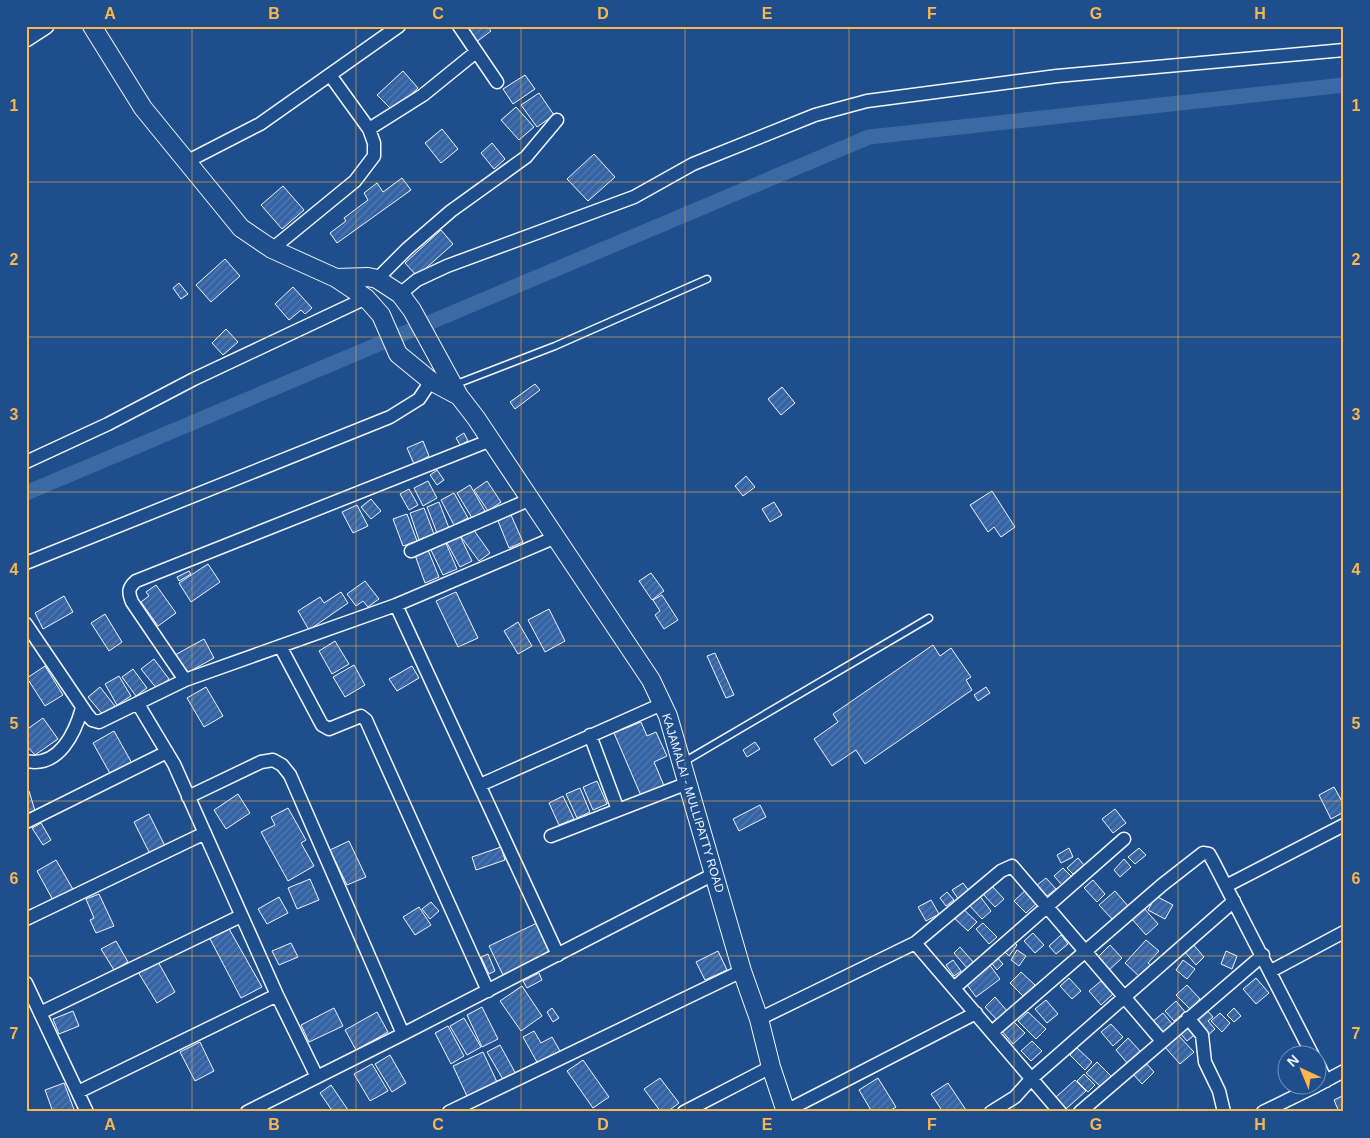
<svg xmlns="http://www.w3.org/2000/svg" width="1370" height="1138" font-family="Arial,sans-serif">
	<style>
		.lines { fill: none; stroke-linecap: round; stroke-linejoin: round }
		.canal { stroke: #3b69a3; stroke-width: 15 }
		.building { fill: url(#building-hatch); stroke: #f2f6ff }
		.service-casing { stroke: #f2f6ff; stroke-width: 9 }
		.minor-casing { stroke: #f2f6ff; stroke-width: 15 }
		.tertiary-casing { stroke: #f2f6ff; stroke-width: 18 }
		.secondary-casing { stroke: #f2f6ff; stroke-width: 20 }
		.service { stroke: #1f4e8c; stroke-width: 6 }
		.minor { stroke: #1f4e8c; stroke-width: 12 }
		.tertiary { stroke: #1f4e8c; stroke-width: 15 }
		.secondary { stroke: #1f4e8c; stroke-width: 18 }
		.grid { fill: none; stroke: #ffb74d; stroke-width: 1; stroke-opacity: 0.55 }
		.labels { text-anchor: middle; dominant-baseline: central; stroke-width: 4; stroke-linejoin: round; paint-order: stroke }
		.street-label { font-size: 12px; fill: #f2f6ff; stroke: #1f4e8c }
		.neatline { fill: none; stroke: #ffb74d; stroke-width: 2 }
		.grid-label { font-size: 16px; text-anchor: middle; font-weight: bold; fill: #ffb74d }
	</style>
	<defs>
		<pattern id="building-hatch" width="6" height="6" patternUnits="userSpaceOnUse" patternTransform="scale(1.25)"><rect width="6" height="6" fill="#3563a3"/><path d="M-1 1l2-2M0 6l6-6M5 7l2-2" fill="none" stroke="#537ab1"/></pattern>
	</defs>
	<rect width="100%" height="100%" fill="#1f4e8c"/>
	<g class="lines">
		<path class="canal" d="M26 493 869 137 1344 85"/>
	</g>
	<path class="building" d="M463 26H487L491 31 475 43Z
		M403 71 418 88 393 111 377 95Z
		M525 75 535 89 513 104 503 89Z
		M539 93 554 115 537 127 521 105Z
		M516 107 534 127 519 140 501 120Z
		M442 129 458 149 441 163 425 143Z
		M492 143 505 159 494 169 481 153Z
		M594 154 615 177 588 201 567 179Z
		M402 178 411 190 337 243 330 233 346 221 344 218 368 200 364 193 377 183 383 192Z
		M283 186 304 210 282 229 261 205Z
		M441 230 453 244 417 276 405 263Z
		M225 259 240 276 211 302 196 285Z
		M179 283 188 294 181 299 173 288Z
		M293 287 312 308 305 314 301 310 289 320 275 304Z
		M226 329 238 342 223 355 212 343Z
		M535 384 540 390 515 409 510 402Z
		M782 387 795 403 781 415 768 399Z
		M464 433 468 441 460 445 456 438Z
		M423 441 429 456 414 464 407 448Z
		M437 470 444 480 437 485 430 475Z
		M746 476 755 487 743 496 735 486Z
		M428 481 437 498 423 506 414 488Z
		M487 481 501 502 488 511 474 490Z
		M470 485 485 511 472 518 457 493Z
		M409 489 418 505 409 510 400 494Z
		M992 491 1015 527 1001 537 994 527 988 532 970 505Z
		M454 493 468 518 454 525 441 500Z
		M371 499 381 511 371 519 361 507Z
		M439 502 449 528 437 533 427 507Z
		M774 502 782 515 770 522 762 509Z
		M357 505 368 526 353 533 342 512Z
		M424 508 434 534 419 540 410 513Z
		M407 514 417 541 403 546 393 519Z
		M511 515 523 542 509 548 498 521Z
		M473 529 490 553 479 561 461 537Z
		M460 536 472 561 460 567 447 543Z
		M445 541 457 569 443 575 430 548Z
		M428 550 439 577 425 583 415 555Z
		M208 564 220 582 191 602 179 583Z
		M189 571 191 574 179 581 177 577Z
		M651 573 664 591 652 600 639 581Z
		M365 581 379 599 368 607 363 601 356 606 347 594Z
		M156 585 176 613 158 626 141 602 149 596 146 592Z
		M341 592 348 603 309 630 298 611 320 597 324 603Z
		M456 592 478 638 458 647 436 601Z
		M662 595 678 620 664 629 655 615 660 611 653 600Z
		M64 596 73 612 43 629 35 613Z
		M549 609 565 641 545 652 528 620Z
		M105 614 122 642 109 651 91 623Z
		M518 622 532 646 518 654 504 631Z
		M204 639 214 658 185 674 175 655Z
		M335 641 349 664 332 674 319 651Z
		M933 645 940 656 951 648 971 677 966 680 972 690 865 764 856 750 832 766 814 739 838 722 833 714Z
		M715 653 734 695 726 698 707 656Z
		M154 659 169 679 157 689 141 669Z
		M354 665 365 685 345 697 333 677Z
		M45 666 63 695 45 706 27 678Z
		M412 666 419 678 397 691 389 679Z
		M133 669 147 688 136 696 122 677Z
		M119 676 131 696 117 705 105 684Z
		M100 687 115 706 103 715 88 697Z
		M206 687 223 716 204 727 187 698Z
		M986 687 990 693 978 701 974 695Z
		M43 718 58 739 35 755 26 745V730Z
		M641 722 647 736 656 732 667 756 654 762 665 788 642 798 614 733Z
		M114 731 133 765 112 777 93 743Z
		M755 742 760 749 747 757 743 750Z
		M597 781 607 804 593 810 583 787Z
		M1334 787 1344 805V812L1331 819 1319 795Z
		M580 788 590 812 577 818 566 794Z
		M29 791 36 814 26 817V792Z
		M238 794 250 813 226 829 214 810Z
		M563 796 574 819 559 825 549 803Z
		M760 805 766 817 739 831 733 819Z
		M288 808 306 840 301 843 314 866 288 881 261 832 275 825 271 817Z
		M1115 809 1126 823 1113 833 1102 819Z
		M149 814 165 846 150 854 134 822Z
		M41 823 51 840 43 845 32 828Z
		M349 841 366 877 347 885 330 850Z
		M501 847 505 860 476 870 472 857Z
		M1069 848 1073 857 1061 863 1057 855Z
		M1139 848 1146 855 1135 864 1128 857Z
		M1078 858 1084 865 1073 874 1067 868Z
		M1124 859 1131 867 1120 877 1114 870Z
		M56 860 74 891 54 902 37 871Z
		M1063 868 1071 876 1062 885 1054 876Z
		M1046 878 1056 889 1046 897 1036 886Z
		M310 879 319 900 297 909 288 888Z
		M1093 880 1105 894 1097 902 1084 888Z
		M963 883 970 892 959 900 952 890Z
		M992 886 1004 899 995 907 983 894Z
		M1028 888 1039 901 1026 913 1014 901Z
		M1115 891 1128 906 1113 920 1099 905Z
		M947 892 954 900 946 906 940 898Z
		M99 894 114 926 96 933 90 920 94 918 86 899Z
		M979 895 991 911 982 919 969 905Z
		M1156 896 1173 905 1165 919 1148 910Z
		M279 897 288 913 267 924 258 909Z
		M931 900 939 914 926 921 918 907Z
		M431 902 439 911 430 919 422 909Z
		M419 907 431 925 415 935 403 917Z
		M961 907 977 922 968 931 952 916Z
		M1143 907 1158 924 1146 935 1131 918Z
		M537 923 551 951 503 975 489 946Z
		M983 923 997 937 989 944 976 929Z
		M228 927 262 987 241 998 209 937Z
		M1033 933 1044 945 1035 953 1024 941Z
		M1061 935 1068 944 1056 954 1049 946Z
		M1146 940 1159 951 1148 963 1153 967 1142 979 1125 963Z
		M116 941 128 962 114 970 101 949Z
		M1012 941 1017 945 1009 956 1004 951Z
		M291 943 298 957 279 965 272 951Z
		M1192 943 1204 957 1196 965 1184 951Z
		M1110 945 1122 958 1107 972 1095 960Z
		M960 947 974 963 968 969 954 953Z
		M1017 950 1026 956 1019 966 1011 960Z
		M718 951 727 970 705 980 696 962Z
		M1226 951 1237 956 1232 969 1221 964Z
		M488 954 495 971 489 974 481 957Z
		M996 956 1003 964 997 970 990 961Z
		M157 960 175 992 157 1003 138 972Z
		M953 960 961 971 954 976 946 965Z
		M1183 960 1195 969 1187 979 1176 970Z
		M989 964 1000 979 976 997 965 982Z
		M1021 972 1035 985 1024 997 1010 983Z
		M539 973 542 980 527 988 523 981Z
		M1069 978 1081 991 1072 999 1060 986Z
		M1256 978 1269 993 1256 1004 1243 989Z
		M1101 981 1113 994 1101 1005 1089 991Z
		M1187 985 1200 999 1190 1009 1176 995Z
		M522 986 542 1016 521 1031 500 1001Z
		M995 997 1008 1012 998 1021 985 1007Z
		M1046 1000 1058 1014 1047 1023 1035 1009Z
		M1176 1001 1185 1012 1174 1021 1165 1011Z
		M482 1007 498 1039 482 1047 467 1015Z
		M334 1008 343 1026 309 1042 301 1025Z
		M552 1008 559 1018 553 1022 547 1012Z
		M1205 1008 1213 1017 1208 1021 1215 1029 1207 1036 1193 1019Z
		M1234 1008 1241 1016 1234 1022 1227 1015Z
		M73 1011 79 1026 59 1034 53 1019Z
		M377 1012 388 1032 356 1050 345 1030Z
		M1028 1012 1046 1029 1036 1039 1018 1021Z
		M1163 1013 1174 1026 1163 1035 1152 1022Z
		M1220 1013 1230 1023 1222 1032 1211 1021Z
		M464 1018 481 1047 467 1055 450 1026Z
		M1013 1021 1025 1033 1013 1044 1002 1031Z
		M1111 1024 1123 1037 1113 1046 1101 1032Z
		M1190 1025 1197 1033 1187 1041 1180 1033Z
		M448 1026 464 1056 451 1064 435 1033Z
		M534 1031 541 1043 552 1037 560 1051 538 1064 523 1037Z
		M1177 1034 1194 1052 1180 1064 1164 1046Z
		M1128 1038 1141 1052 1128 1064 1116 1050Z
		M1032 1041 1042 1051 1031 1061 1021 1051Z
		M200 1042 214 1071 195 1081 180 1052Z
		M500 1045 516 1074 504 1081 487 1052Z
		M1077 1048 1092 1062 1085 1070 1070 1055Z
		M483 1052 497 1082 467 1096 453 1066Z
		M390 1055 406 1083 392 1092 375 1064Z
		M583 1060 609 1097 593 1108 567 1071Z
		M1097 1062 1111 1076 1101 1087 1086 1073Z
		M1145 1062 1154 1072 1142 1084 1133 1074Z
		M372 1064 388 1091 370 1101 354 1074Z
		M1084 1074 1095 1085 1088 1092 1077 1081Z
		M660 1078 679 1103 667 1112H661L644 1089Z
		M878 1078 896 1107 888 1112H872L859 1090Z
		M1075 1080 1086 1091 1066 1109 1056 1097Z
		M64 1083 75 1112H53L45 1090Z
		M948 1083 966 1110 964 1112H943L931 1094Z
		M331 1085 348 1110 344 1112H333L320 1093Z
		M1344 1095V1112H1339L1334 1100Z"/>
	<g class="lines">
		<defs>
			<path id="service" d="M454 385 555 346 707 279
				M682 763 929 618"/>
			<path id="minor" d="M459 26 497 82
				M369 129 423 95 476 52
				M186 162 260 124 399 26
				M272 249 355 181 374 156V143L369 129 330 75
				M377 279 407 249 451 211 526 157 557 120
				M400 294 417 280 447 266 634 197 693 164 815 115 867 101 1057 76 1344 50
				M26 462 108 424 194 379 366 298
				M411 551 531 499
				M26 563 390 417 419 399 431 381
				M396 605 558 955
				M26 624 87 714 92 720 99 722 185 680 396 605 556 537
				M280 646 322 725 329 729 361 716 366 720 488 991
				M185 680 132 602C128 592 128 588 136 581L491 440
				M138 704 174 764 277 995 317 1077
				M590 735 618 810
				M26 761C59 768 75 733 82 708
				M480 785 662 704
				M188 797 261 762 273 760 282 765 290 775 403 1034
				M26 822 167 752
				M551 836 688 783
				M1226 886 1344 825
				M26 919 205 833
				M915 943 1060 1112
				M1271 971 1344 932
				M26 983 87 1112
				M954 988 1124 839
				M40 1013 241 916
				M1188 1018 1202 1035 1205 1062 1219 1091 1224 1112
				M759 1019 915 943 1001 871 1012 866 1162 1041
				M992 1032 1162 885 1203 853 1209 854 1214 863 1313 1056
				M1318 1064 1326 1081
				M1318 1085 1344 1071
				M78 1092 277 995
				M786 1111 976 1013
				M247 1112 403 1034 714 874
				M449 1112 742 971
				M684 1112 771 1067
				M991 1112 1015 1097 1032 1078 1234 901
				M1080 1112 1263 955
				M1263 1112 1316 1086"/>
			<path id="tertiary" d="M26 39 46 26"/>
			<path id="secondary" d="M92 26 143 108 241 228 272 249 336 278 366 298 381 315 398 354 431 381 459 396 476 418 651 680 668 716 742 971 759 1019 771 1067 786 1112
				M336 278 368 277 377 279 400 294 412 310 459 396"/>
		</defs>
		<use href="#service" class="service-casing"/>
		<use href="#minor" class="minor-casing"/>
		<use href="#tertiary" class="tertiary-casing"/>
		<use href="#secondary" class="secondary-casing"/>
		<use href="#service" class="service"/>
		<use href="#minor" class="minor"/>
		<use href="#tertiary" class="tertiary"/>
		<use href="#secondary" class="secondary"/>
	</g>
	<path class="grid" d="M192 26V1112M356 26V1112M521 26V1112M685 26V1112M849 26V1112M1014 26V1112M1178 26V1112M26 182H1344M26 337H1344M26 492H1344M26 646H1344M26 801H1344M26 956H1344"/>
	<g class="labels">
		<g class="street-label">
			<text transform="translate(693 803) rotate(73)">KAJAMALAI - MULLIPATTY ROAD</text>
		</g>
	</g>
	<rect width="1370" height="1138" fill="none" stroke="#1f4e8c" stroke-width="55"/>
	<g transform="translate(1302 1070) rotate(316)"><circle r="24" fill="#1f4e8c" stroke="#7391ba"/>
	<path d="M0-4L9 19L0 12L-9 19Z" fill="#ffb74d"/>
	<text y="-8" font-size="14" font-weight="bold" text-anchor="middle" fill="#f2f6ff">N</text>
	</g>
	<rect x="28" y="28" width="1314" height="1082" class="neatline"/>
	<g class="grid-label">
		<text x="110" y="19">A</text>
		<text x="274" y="19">B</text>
		<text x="438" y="19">C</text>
		<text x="603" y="19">D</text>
		<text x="767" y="19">E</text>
		<text x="932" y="19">F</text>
		<text x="1096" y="19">G</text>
		<text x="1260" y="19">H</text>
		<text x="14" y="111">1</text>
		<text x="1356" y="111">1</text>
		<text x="14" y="265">2</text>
		<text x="1356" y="265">2</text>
		<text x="14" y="420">3</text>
		<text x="1356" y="420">3</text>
		<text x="14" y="575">4</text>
		<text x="1356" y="575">4</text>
		<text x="14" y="729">5</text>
		<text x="1356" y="729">5</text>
		<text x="14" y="884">6</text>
		<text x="1356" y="884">6</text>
		<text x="14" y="1039">7</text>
		<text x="1356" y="1039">7</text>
		<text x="110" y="1130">A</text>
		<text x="274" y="1130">B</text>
		<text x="438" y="1130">C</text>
		<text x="603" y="1130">D</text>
		<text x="767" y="1130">E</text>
		<text x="932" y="1130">F</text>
		<text x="1096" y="1130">G</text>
		<text x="1260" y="1130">H</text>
	</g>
</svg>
